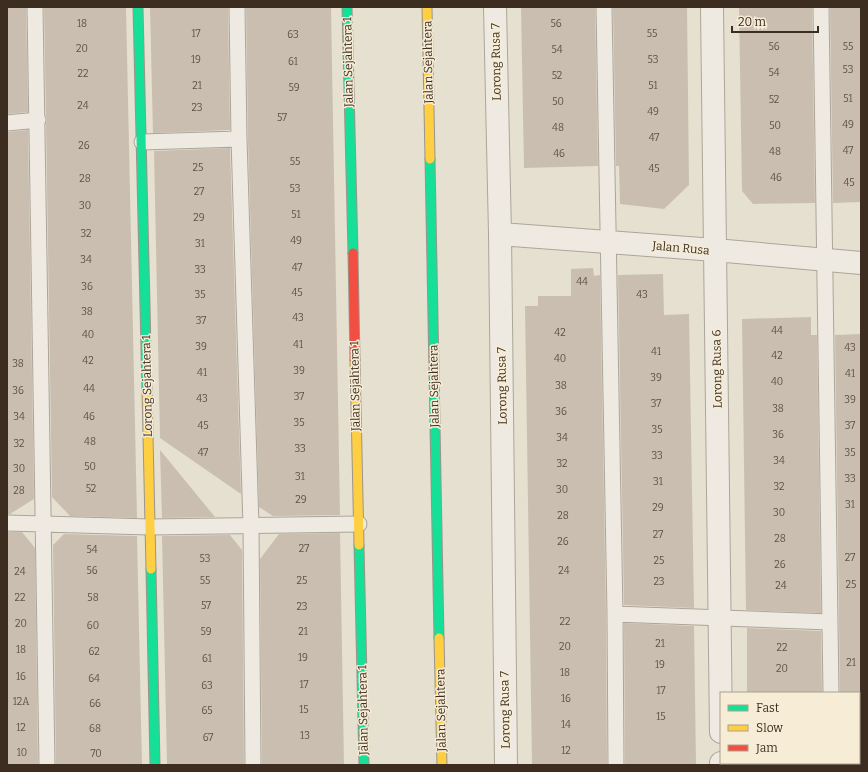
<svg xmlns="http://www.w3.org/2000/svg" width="868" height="772" font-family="Bitter,serif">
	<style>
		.building { fill: #cabeb1 }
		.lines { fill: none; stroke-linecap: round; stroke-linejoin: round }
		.lane-casing { stroke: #aca599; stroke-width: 17 }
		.street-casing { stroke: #aca599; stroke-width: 24 }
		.fast-casing { stroke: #9c9489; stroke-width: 11 }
		.slow-casing { stroke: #9c9489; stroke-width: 11 }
		.jam-casing { stroke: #9c9489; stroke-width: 11 }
		.lane { stroke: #eeeae2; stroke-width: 15 }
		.street { stroke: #eeeae2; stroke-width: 22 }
		.fast { stroke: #16e098; stroke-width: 9 }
		.slow { stroke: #ffcf43; stroke-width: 9 }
		.jam { stroke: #f24e42; stroke-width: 9 }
		.labels { text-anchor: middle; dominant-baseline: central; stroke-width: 3; stroke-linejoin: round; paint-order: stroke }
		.number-label { font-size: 10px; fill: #605144 }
		.street-label { font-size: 12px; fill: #3c2d20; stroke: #f7edd7 }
	</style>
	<rect width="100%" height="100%" fill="#e6e0d1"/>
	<path class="building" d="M7 7H26L28 112 7 114Z
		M44 7H126L137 518 70 516 52 497 46 124 47 120 46 116Z
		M150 7H228L230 130 153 133Z
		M246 7H331L340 515 273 516 259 507 248 139Z
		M521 7H595L598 166 524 168Z
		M613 7H687L689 185 664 209 620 204 619 166H616Z
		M739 7H812L815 203 753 204 742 191Z
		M830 7H861V202L833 203Z
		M28 130 34 499 10 514H7V132Z
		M230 148 241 494 160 438 154 151Z
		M593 268 594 276 600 275 606 614 607 765H532L525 306H538V296H571V269Z
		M663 274 664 315 689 314 694 608 624 605 618 275Z
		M811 317V335H817L821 613 746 610 742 319Z
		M861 334V693H840L835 335Z
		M160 450 215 517 162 518Z
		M7 532H22L35 548 38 765H7Z
		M340 533 344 765H262L260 559 279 534Z
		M64 534 137 536 142 765H56L53 545Z
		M230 535 242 550 244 765H167L162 536Z
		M624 623 694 626 696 765H625Z
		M747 628 821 631 822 693H747Z"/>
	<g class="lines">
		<defs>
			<path id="lane" d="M35 7 47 765
				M237 7 239 139 251 526 253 765
				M604 7 615 614 616 765
				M821 7 831 693
				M7 123 38 120
				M142 142 239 139
				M7 523 150 527 359 524
				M615 614 830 622
				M831 763V765"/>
			<path id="street" d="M495 7 500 234 506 765
				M712 7 721 732
				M500 234 715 250 861 263
				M721 763V765"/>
			<path id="fast" d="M138 7 147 391
				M347 7 353 253
				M430 159 439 638
				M359 545 364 765
				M151 569 155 765"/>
			<path id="slow" d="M427 7 430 159
				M355 360 359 545
				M147 391 151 569
				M439 638 442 765"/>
			<path id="jam" d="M353 253 355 360"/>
		</defs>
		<use href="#lane" class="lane-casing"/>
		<use href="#street" class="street-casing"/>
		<use href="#fast" class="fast-casing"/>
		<use href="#slow" class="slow-casing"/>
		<use href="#jam" class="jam-casing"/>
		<use href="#lane" class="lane"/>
		<use href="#street" class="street"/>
		<use href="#fast" class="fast"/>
		<use href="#slow" class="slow"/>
		<use href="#jam" class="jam"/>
	</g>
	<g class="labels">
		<g class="number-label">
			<text x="82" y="24">18</text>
			<text x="556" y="24">56</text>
			<text x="196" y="34">17</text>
			<text x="652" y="34">55</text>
			<text x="293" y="35">63</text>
			<text x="774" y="47">56</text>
			<text x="848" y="47">55</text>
			<text x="82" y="49">20</text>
			<text x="557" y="50">54</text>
			<text x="196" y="60">19</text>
			<text x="653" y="60">53</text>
			<text x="293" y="62">61</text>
			<text x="848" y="70">53</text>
			<text x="774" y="73">54</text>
			<text x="83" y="74">22</text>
			<text x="557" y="76">52</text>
			<text x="197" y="86">21</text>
			<text x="653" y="86">51</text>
			<text x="294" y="88">59</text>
			<text x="848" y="99">51</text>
			<text x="774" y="100">52</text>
			<text x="558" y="102">50</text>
			<text x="83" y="106">24</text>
			<text x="197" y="108">23</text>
			<text x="653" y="112">49</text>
			<text x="282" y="118">57</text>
			<text x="848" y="125">49</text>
			<text x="775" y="126">50</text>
			<text x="558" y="128">48</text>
			<text x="654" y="138">47</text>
			<text x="84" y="146">26</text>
			<text x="848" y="151">47</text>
			<text x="775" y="152">48</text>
			<text x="559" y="154">46</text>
			<text x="295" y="162">55</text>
			<text x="198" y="168">25</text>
			<text x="654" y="169">45</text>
			<text x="776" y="178">46</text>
			<text x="85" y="179">28</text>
			<text x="849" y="183">45</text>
			<text x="295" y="189">53</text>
			<text x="199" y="192">27</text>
			<text x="85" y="206">30</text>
			<text x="296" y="215">51</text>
			<text x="199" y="218">29</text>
			<text x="86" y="234">32</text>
			<text x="296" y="241">49</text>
			<text x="200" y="244">31</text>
			<text x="86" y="260">34</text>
			<text x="297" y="268">47</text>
			<text x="200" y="270">33</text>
			<text x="582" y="282">44</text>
			<text x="87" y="287">36</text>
			<text x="297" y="293">45</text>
			<text x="200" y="295">35</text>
			<text x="642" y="295">43</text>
			<text x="87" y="312">38</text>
			<text x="298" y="318">43</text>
			<text x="201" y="321">37</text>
			<text x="777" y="331">44</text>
			<text x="560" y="333">42</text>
			<text x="88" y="335">40</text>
			<text x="298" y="345">41</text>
			<text x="201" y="347">39</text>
			<text x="850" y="348">43</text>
			<text x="656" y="352">41</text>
			<text x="777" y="356">42</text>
			<text x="560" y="359">40</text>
			<text x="88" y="361">42</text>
			<text x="18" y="364">38</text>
			<text x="299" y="371">39</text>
			<text x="202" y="373">41</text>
			<text x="850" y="374">41</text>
			<text x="656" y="378">39</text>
			<text x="777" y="382">40</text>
			<text x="561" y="386">38</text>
			<text x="89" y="389">44</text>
			<text x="18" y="391">36</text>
			<text x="299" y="397">37</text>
			<text x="202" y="399">43</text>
			<text x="850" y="400">39</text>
			<text x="656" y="404">37</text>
			<text x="778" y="409">38</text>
			<text x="561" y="412">36</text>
			<text x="19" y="417">34</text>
			<text x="89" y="417">46</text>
			<text x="299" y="423">35</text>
			<text x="203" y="426">45</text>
			<text x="850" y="426">37</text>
			<text x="657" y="430">35</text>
			<text x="778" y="435">36</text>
			<text x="562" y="438">34</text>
			<text x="90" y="442">48</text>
			<text x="19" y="444">32</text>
			<text x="300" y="449">33</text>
			<text x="203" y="453">47</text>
			<text x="850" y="453">35</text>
			<text x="657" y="456">33</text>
			<text x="779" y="461">34</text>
			<text x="562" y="464">32</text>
			<text x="90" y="467">50</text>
			<text x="19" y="469">30</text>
			<text x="300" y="477">31</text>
			<text x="850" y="479">33</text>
			<text x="658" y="482">31</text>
			<text x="779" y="487">32</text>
			<text x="91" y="489">52</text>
			<text x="562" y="490">30</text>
			<text x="19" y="491">28</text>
			<text x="301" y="500">29</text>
			<text x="850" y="505">31</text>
			<text x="658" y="508">29</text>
			<text x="779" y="513">30</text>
			<text x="563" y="516">28</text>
			<text x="658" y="535">27</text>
			<text x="780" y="539">28</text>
			<text x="563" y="542">26</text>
			<text x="304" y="549">27</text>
			<text x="92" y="550">54</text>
			<text x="850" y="558">27</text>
			<text x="205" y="559">53</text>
			<text x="659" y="561">25</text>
			<text x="780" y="565">26</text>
			<text x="92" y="571">56</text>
			<text x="564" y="571">24</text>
			<text x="20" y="572">24</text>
			<text x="205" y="581">55</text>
			<text x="302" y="581">25</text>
			<text x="659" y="582">23</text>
			<text x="851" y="585">25</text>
			<text x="781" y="586">24</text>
			<text x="20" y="598">22</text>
			<text x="93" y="598">58</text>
			<text x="206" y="606">57</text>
			<text x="302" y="607">23</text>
			<text x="565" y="622">22</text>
			<text x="21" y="624">20</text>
			<text x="93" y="626">60</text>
			<text x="206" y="632">59</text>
			<text x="303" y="632">21</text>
			<text x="660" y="644">21</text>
			<text x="565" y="647">20</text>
			<text x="782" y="648">22</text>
			<text x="21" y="650">18</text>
			<text x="94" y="652">62</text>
			<text x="303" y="658">19</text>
			<text x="207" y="659">61</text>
			<text x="851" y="663">21</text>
			<text x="660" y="665">19</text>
			<text x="782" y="669">20</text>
			<text x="565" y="673">18</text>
			<text x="21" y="677">16</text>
			<text x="94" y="679">64</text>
			<text x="304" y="685">17</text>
			<text x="207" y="686">63</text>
			<text x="661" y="691">17</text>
			<text x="566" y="699">16</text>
			<text x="21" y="702">12A</text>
			<text x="95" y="704">66</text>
			<text x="304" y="710">15</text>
			<text x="207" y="711">65</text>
			<text x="661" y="717">15</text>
			<text x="566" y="725">14</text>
			<text x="21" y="728">12</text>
			<text x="95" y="729">68</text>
			<text x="305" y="736">13</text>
			<text x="208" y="738">67</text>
			<text x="566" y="751">12</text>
			<text x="22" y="753">10</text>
			<text x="96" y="754">70</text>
		</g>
		<g class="street-label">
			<text transform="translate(348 62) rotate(-91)">Jalan Sejahtera 1</text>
			<text transform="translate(428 62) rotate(-91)">Jalan Sejahtera</text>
			<text transform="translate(496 62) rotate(-91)">Lorong Rusa 7</text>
			<text transform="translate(681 248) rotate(5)">Jalan Rusa</text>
			<text transform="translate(717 369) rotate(-91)">Lorong Rusa 6</text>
			<text transform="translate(147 386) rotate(-91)">Lorong Sejahtera 1</text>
			<text transform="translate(355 386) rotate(-91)">Jalan Sejahtera 1</text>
			<text transform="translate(434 386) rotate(-91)">Jalan Sejahtera</text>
			<text transform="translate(502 386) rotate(-91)">Lorong Rusa 7</text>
			<text transform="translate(363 710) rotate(-91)">Jalan Sejahtera 1</text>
			<text transform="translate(441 710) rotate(-91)">Jalan Sejahtera</text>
			<text transform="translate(505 710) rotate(-91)">Lorong Rusa 7</text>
		</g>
	</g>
	<rect width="868" height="772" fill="none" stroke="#3c2d20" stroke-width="16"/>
	<rect x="720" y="692" width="140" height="72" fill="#f7edd7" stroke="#aca08e"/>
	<rect x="728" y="705" width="20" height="6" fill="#16e098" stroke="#aca08e"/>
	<text x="756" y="712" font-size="12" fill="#3c2d20">Fast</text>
	<rect x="728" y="725" width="20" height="6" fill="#ffcf43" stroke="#aca08e"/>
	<text x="756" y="732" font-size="12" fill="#3c2d20">Slow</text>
	<rect x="728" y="745" width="20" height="6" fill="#f24e42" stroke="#aca08e"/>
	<text x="756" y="752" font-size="12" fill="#3c2d20">Jam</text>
	<path d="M732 26v6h86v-6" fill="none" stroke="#3c2d20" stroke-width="2"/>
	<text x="738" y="26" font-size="12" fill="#3c2d20" stroke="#f7edd7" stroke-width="3" paint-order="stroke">20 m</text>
</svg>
